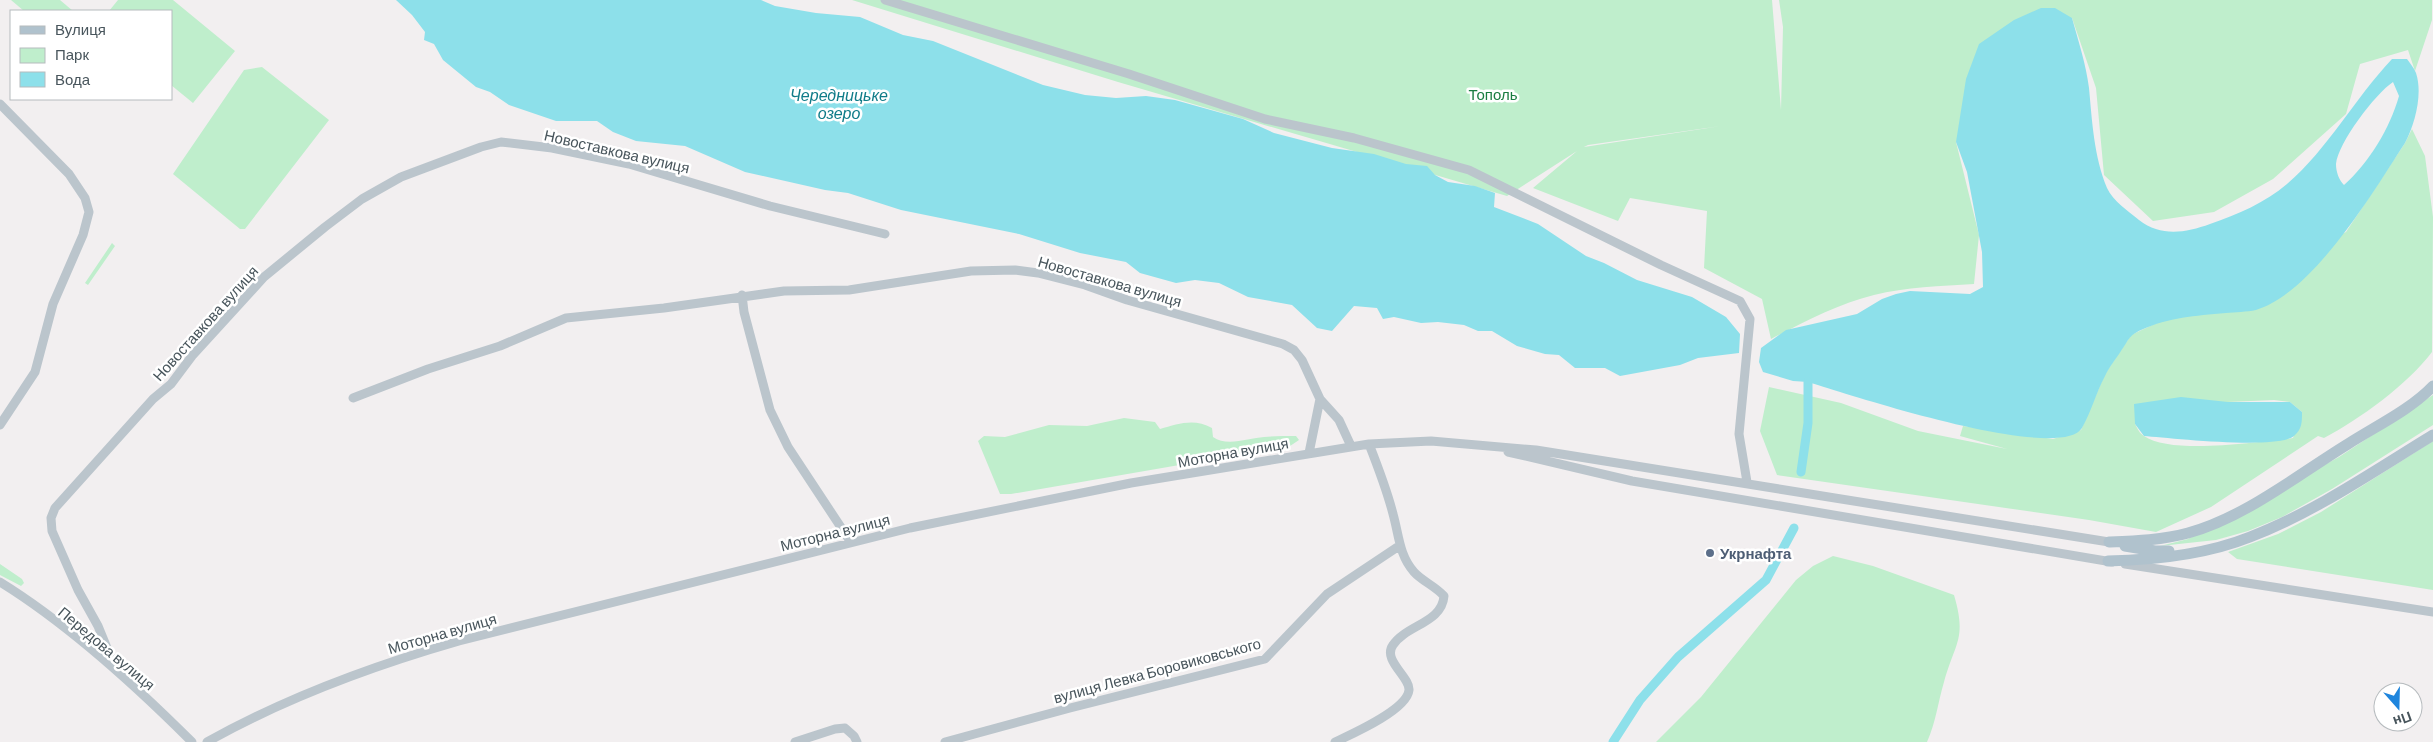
<svg xmlns="http://www.w3.org/2000/svg" width="2433" height="742" font-family="Barlow,sans-serif">
	<style>
		.green { fill: #bfeecc; fill-rule: evenodd }
		.water { fill: #8de0ea; fill-rule: evenodd }
		.lines { fill: none; stroke-linecap: round; stroke-linejoin: round }
		.canal { stroke: #8de0ea; stroke-width: 9 }
		.minor { stroke: #bbc5cc; stroke-width: 9 }
		.major { stroke: #b0c2cd; stroke-width: 11 }
		.service-dot { fill: #5c6f8a; stroke: #fff; stroke-width: 2 }
		.labels { text-anchor: middle; dominant-baseline: central; stroke-width: 5; stroke-linejoin: round; paint-order: stroke }
		.park-label { font-size: 15px; fill: #1a7c41; stroke: #fff }
		.street-label { font-size: 15px; fill: #48555c; stroke: #fff }
		.service-label { font-size: 15px; font-weight: bold; fill: #4e5e75; stroke: #fff; text-anchor: start }
		.water-label { font-size: 16px; font-style: italic; fill: #107c89; stroke: #fff }
	</style>
	<rect width="100%" height="100%" fill="#f2eff0"/>
	<path class="green" d="M11 0H60L73 11H24Z
		M118 0H173L235 51 193 103 171 85V11H109Z
		M852 0H1772L1781 110 1783 27 1779 0H2432V20L2415 71 2408 50 2360 64 2346 114 2273 179 2214 212 2153 221 2104 175 2096 88 2072 18 1956 142 1979 235 1974 284C1941 286 1906 287 1874 295 1838 304 1804 322 1771 339L1762 299 1704 268 1707 211 1630 198 1618 221 1533 188 1577 151 1507 196 1118 82ZM1721 126 1584 147 1588 145Z
		M262 67 329 120 245 229H240L173 174 244 70Z
		M2412 129 2425 156 2433 217 2432 352C2408 384 2360 419 2324 438L2318 436 2211 507 2156 532 2089 520 1777 475 1760 431 1769 387 1841 403 1918 431 2007 449 1960 436 1963 426 2053 439 2081 430 2105 374 2131 335 2163 320 2178 317 2346 232 2405 143ZM2274 400 2290 402 2302 412 2293 438C2260 442 2170 455 2144 436 2140 434 2137 428 2135 424L2228 402Z
		M112 243 115 246 88 285 85 283Z
		M2433 395V425L2332 489 2282 517 2248 531 2216 540 2160 546 2188 539 2339 457Z
		M1124 418 1155 422 1160 429C1178 424 1194 418 1212 428L1213 437C1227 447 1249 438 1264 437 1274 436 1285 436 1296 436L1299 440 1290 446 1011 494H1000L978 441 984 436 1005 437 1049 425 1087 426Z
		M2433 441V590L2237 559 2228 552 2278 534 2321 512Z
		M1833 556 1873 566 1954 595C1967 639 1955 642 1944 682 1938 702 1936 722 1927 742H1656L1701 697 1796 580 1813 566Z
		M0 564 22 579 24 583 21 586 0 575Z"/>
	<path class="water" d="M396 0H761L775 6 816 13 860 17 903 35 933 41 1043 85 1085 95 1116 98 1146 96 1175 100 1243 119 1274 133 1332 148 1374 154 1406 164 1427 166 1435 175 1448 182 1475 186 1495 193 1494 207 1538 224 1586 256 1604 263 1637 280 1692 297 1726 317 1740 334 1739 353 1698 358 1680 365 1620 376 1605 368H1575L1559 355 1545 354 1517 346 1492 331H1478L1464 325 1438 322 1421 323 1394 317 1383 319 1377 308 1354 306 1332 331 1317 328 1292 305 1248 297 1219 283 1195 280 1176 283 1140 273 1126 262 1080 253 1019 234 901 210 848 193 825 190 745 172 685 146 636 141 613 132 597 121H556L509 105 490 92 476 87 443 60 434 44 424 40 425 32 412 15Z
		M2041 8H2055L2072 18C2078 40 2086 64 2089 88 2092 120 2094 157 2107 188 2113 201 2128 211 2139 220 2161 237 2185 233 2210 224 2238 214 2265 203 2287 184 2328 149 2355 98 2392 59H2407C2410 63 2414 68 2416 73 2423 94 2415 124 2405 143 2373 192 2313 293 2256 310 2247 312 2235 312 2226 313 2194 316 2170 317 2141 330 2128 336 2129 340 2121 351 2116 359 2109 367 2105 376 2096 393 2091 412 2082 428 2059 464 1847 394 1808 382L1793 381 1763 372 1759 362 1761 348 1786 330 1857 314 1882 299 1896 294 1910 291 1970 294 1983 287 1982 252 1967 172 1956 142 1966 79 1979 44 2014 20ZM2393 82 2399 96C2390 128 2369 163 2344 185 2339 180 2336 172 2336 164 2338 143 2375 94 2393 82Z
		M2181 397 2228 402H2290L2302 412C2302 422 2302 429 2294 436 2278 450 2169 438 2144 436L2135 424 2134 404Z"/>
	<g class="lines">
		<path class="canal" d="M1801 472 1808 423V382
			M1613 742 1640 700 1678 657 1766 580 1794 528"/>
		<path class="minor" d="M885 0 1129 74 1265 119 1354 138 1469 170 1661 265 1740 301 1750 319 1739 434 1747 482
			M0 104 69 174 85 198 89 212 83 235 53 304 35 372 0 425
			M742 295 744 312 770 410 788 447 850 541
			M353 398 428 369 500 346 566 318 664 308 784 291 849 290 971 271 1015 270 1038 273 1085 285 1127 300 1283 344 1294 350 1302 360 1320 399 1339 420 1351 446
			M1508 452 1632 481 2112 562
			M1309 453 1320 399
			M2125 564 2433 612
			M0 582C68 624 135 685 192 742
			M116 670 98 626 78 590 52 531 51 518 55 508 153 399 171 384 192 356 264 277 325 227 362 199 401 177 481 147 501 142 552 148 629 164 770 206 885 234
			M207 742C287 697 372 666 459 641L910 528 1131 483 1369 444 1431 441 1536 450 2109 542
			M795 742 835 729 845 728 854 736 857 742
			M945 742 1070 708 1265 659 1327 594 1399 546
			M1335 742C1352 734 1407 710 1409 690 1410 677 1382 660 1393 645 1406 625 1442 623 1444 596 1435 586 1422 581 1414 572 1399 555 1399 535 1393 514 1387 490 1378 467 1369 444"/>
		<path class="major" d="M2109 542C2135 541 2163 540 2188 533 2244 518 2299 474 2348 444 2376 426 2410 410 2433 386
			M2125 546 2155 551H2169
			M2108 561C2156 560 2205 555 2250 537 2315 512 2374 471 2433 435"/>
	</g>
	<circle class="service-dot" cx="1710" cy="553" r="5"/>
	<g class="labels">
		<g class="park-label">
			<text x="1493" y="94">Тополь</text>
		</g>
		<g class="street-label">
			<text transform="translate(617 151) rotate(13)">Новоставкова вулиця</text>
			<text transform="translate(1110 281) rotate(16)">Новоставкова вулиця</text>
			<text transform="translate(205 323) rotate(-48)">Новоставкова вулиця</text>
			<text transform="translate(1233 452) rotate(-10)">Моторна вулиця</text>
			<text transform="translate(835 532) rotate(-14)">Моторна вулиця</text>
			<text transform="translate(442 633) rotate(-16)">Моторна вулиця</text>
			<text transform="translate(107 648) rotate(40)">Передова вулиця</text>
			<text transform="translate(1157 670) rotate(-15)">вулиця Левка Боровиковського</text>
		</g>
		<g class="service-label">
			<text x="1720" y="553">Укрнафта</text>
		</g>
		<g class="water-label">
			<text x="839" y="94">Чередницьке<tspan x="839" dy="18">озеро</tspan></text>
		</g>
	</g>
	<rect x="10" y="10" width="162" height="90" fill="#ffffff" stroke="#b6bbbe"/>
	<rect x="20" y="26" width="25" height="8" fill="#b0c2cd" stroke="#b6bbbe"/>
	<text x="55" y="35" font-size="15" fill="#48555c">Вулиця</text>
	<rect x="20" y="48" width="25" height="15" fill="#bfeecc" stroke="#b6bbbe"/>
	<text x="55" y="60" font-size="15" fill="#48555c">Парк</text>
	<rect x="20" y="72" width="25" height="15" fill="#8de0ea" stroke="#b6bbbe"/>
	<text x="55" y="85" font-size="15" fill="#48555c">Вода</text>
	<g transform="translate(2398 707) rotate(160)"><circle r="24" fill="#ffffff" stroke="#b6bbbe"/>
	<path d="M0-4L9 19L0 12L-9 19Z" fill="#1e85dd"/>
	<text y="-8" font-size="14" font-weight="bold" text-anchor="middle" fill="#48555c">Пн</text>
	</g>
</svg>
